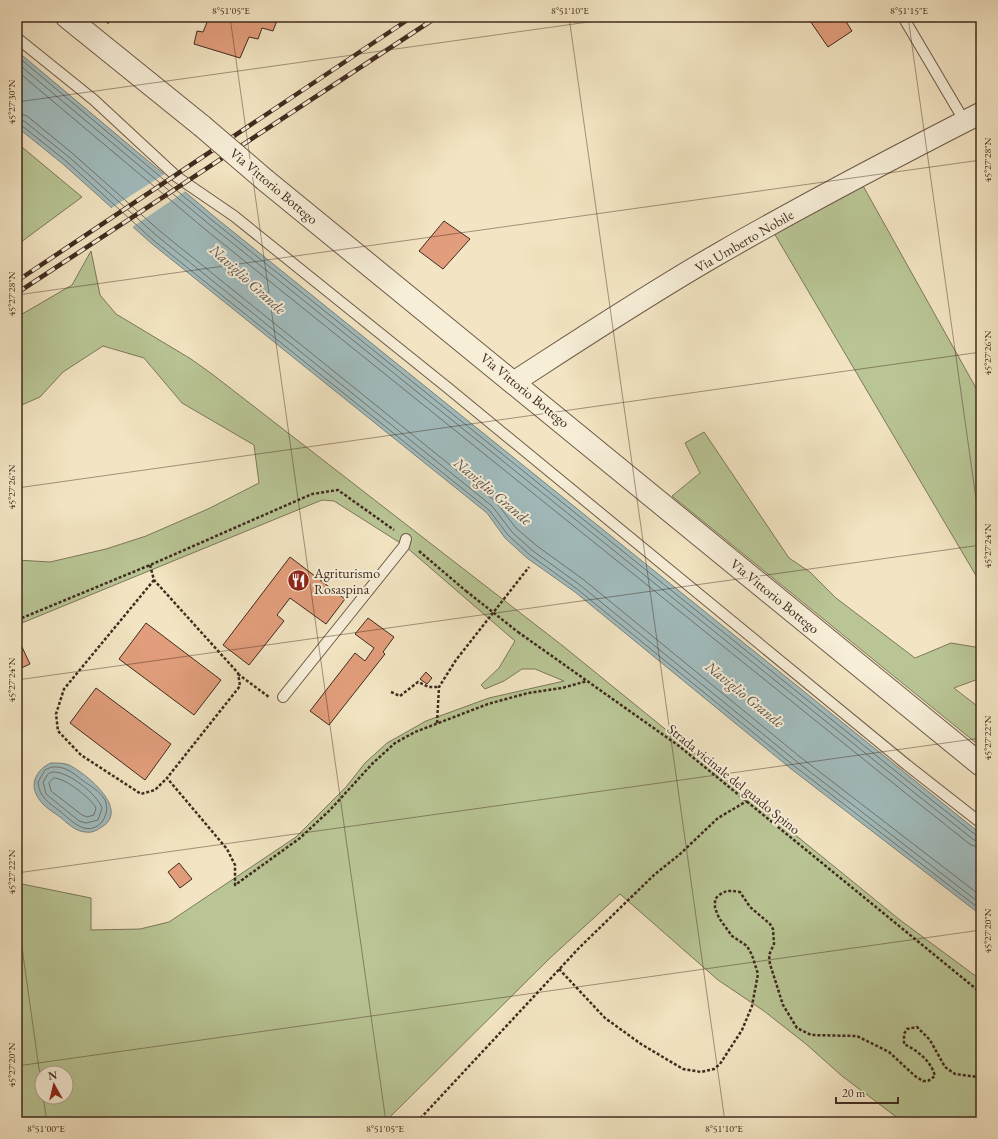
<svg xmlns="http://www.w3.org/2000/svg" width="998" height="1139" font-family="'EB Garamond',serif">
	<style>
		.green { fill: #b9c595; stroke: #7c785a; fill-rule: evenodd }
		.water { fill: #a1bcbe; stroke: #7a827e }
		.pier { fill: #f3e5c3 }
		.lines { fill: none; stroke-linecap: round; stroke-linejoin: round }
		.shore { stroke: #70746e; stroke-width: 1 }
		.building { fill: #e29e7c; stroke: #402b1f }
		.service-casing { stroke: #6d5a48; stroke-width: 12 }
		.minor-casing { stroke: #6d5a48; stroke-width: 23 }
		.tertiary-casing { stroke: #6d5a48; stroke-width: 24 }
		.path { stroke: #402b1f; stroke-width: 2.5; stroke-dasharray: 3 2; stroke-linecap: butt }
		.service { stroke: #f7eed8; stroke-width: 10 }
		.minor { stroke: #f7eed8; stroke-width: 21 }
		.tertiary { stroke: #f7eed8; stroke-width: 22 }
		.rail-casing { stroke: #402b1f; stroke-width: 4.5 }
		.rail { stroke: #f7eed8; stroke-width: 3; stroke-dasharray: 9; stroke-linecap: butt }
		.tertiary-bridge-casing { stroke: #6d5a48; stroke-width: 24; stroke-linecap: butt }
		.path-bridge { stroke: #402b1f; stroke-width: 2.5; stroke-dasharray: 3 2; stroke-linecap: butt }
		.tertiary-bridge { stroke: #f7eed8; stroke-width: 22 }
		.ticks { fill: none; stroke: #402b1f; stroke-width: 1; stroke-opacity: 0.45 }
		.labels { text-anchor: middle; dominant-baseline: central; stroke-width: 4; stroke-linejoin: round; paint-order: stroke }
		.street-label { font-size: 14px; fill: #402b1f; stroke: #f7eed8 }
		.poi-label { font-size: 14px; fill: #402b1f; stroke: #f7eed8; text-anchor: start }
		.water-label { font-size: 15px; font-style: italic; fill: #584f47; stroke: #f7eed8 }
		.neatline { fill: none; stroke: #402b1f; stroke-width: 1.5 }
		.ticks-label { font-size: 10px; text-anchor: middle; fill: #402b1f }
	</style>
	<rect width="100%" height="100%" fill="#f3e5c3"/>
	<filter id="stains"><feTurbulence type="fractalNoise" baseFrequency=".005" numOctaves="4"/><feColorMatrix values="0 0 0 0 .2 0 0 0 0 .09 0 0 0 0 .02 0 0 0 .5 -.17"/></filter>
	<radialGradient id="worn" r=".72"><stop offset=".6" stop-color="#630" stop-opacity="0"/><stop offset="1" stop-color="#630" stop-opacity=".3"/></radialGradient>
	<path class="green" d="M17 143 82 197 17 245Z
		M862 184 981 397V584L774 233Z
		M91 251 100 295 116 314 191 359 212 374 563 646 900 920 981 980V1122H903L842 1076 806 1044 764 1011 718 980 620 894 549 959 385 1122H17V883L91 898V930L140 929 169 922 296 837 346 787 365 763 387 743 426 721 489 698 564 681 535 669H522L504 681 485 689 481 685 499 668 515 641 405 546 334 501 322 500 17 625V560L50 562 106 549 146 536 208 509 259 483 254 445 182 403 144 358 103 346 63 372 40 397 17 407V317L72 285ZM42 1073H66V1097H42Z
		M704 432 789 558 810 572 836 598 915 658 951 643 981 648V678L954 688 981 709V747L672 496 700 473 685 443Z"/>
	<path class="water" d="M17 51 216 218 981 834V915L790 768 575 592 527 558 505 538 487 513 151 243 63 164 17 127Z
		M51 763C58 763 64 763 69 765 87 774 132 811 100 828 96 831 91 833 86 832 76 832 67 823 60 817 53 812 43 806 39 799 28 784 37 769 51 763Z"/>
	<path class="pier" d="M166 173 187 190 131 228 110 209Z"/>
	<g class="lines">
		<path class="shore" d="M17 56 213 221 919 790 977 836 981 837
			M17 63 210 225 916 794 974 840 981 842
			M17 71 206 230 913 799 971 845 981 848
			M17 113 27 116 72 153 161 232 496 502 516 528 537 546 584 580 799 756 981 896
			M17 119 24 121 69 157 157 236 492 506 512 532 533 551 580 585 796 761 981 904
			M17 124 21 125 66 161 153 240 489 510 508 535 530 555 577 589 793 765 981 910
			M52 767C65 766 72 772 82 780 90 786 100 791 105 800 111 814 100 832 84 828 75 825 68 818 61 812 49 803 39 797 38 782L45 770Z
			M53 772C68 771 97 794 102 808L98 820 86 823 79 821 46 794 43 782 48 774Z
			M54 778C64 777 92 799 96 808L94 815 87 817 82 815 51 791 49 783Z"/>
	</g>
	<path class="building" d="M220 17H291L289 21 278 18 273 31 262 28 258 39 249 37 240 58 194 44 197 31 203 32 208 20 218 21Z
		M809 17H843L852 31 828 47 808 18Z
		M444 221 470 239 443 269 419 251Z
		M290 557 345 599 326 624 290 598 277 615 284 621 249 665 223 645Z
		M368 618 394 637 383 652 385 654 329 725 310 711 355 653 365 661 374 648 355 634Z
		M146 623 221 680 194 715 119 659Z
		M22 647 30 664 17 670V649Z
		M17 671 22 681 17 684Z
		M426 672 432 678 427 684 420 679Z
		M96 688 171 744 145 780 70 723Z
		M179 863 192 879 180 888 168 872Z"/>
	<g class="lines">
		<defs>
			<path id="service" d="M903 17 965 122
				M17 38 94 100 177 177 234 216 448 388 907 765 981 823
				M283 697 404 546 406 539"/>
			<path id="minor" d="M514 382C582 338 650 293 720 253 805 204 893 158 981 113"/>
			<path id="tertiary" d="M67 17 202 126
				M265 180 981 765"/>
		</defs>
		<use href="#service" class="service-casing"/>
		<use href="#minor" class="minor-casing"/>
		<use href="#tertiary" class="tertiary-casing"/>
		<path class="path" d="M107 23 114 17
			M419 551 466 591
			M150 565 154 580 238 673 240 686 167 778 227 849 235 865V885L300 838 330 810 372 764 395 743 415 732 488 704 528 693 562 688 587 681
			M154 580 64 689 56 714 58 731 81 755 141 794 155 790 167 778
			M17 620 150 565 312 494 338 490 394 530
			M518 632 679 746 981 993
			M238 674 269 697
			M391 692 400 696 418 682 429 687H439
			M437 723 439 687 456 660 529 567
			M559 969 605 1018 641 1044 683 1069 701 1072 714 1069 720 1064 742 1030 752 1006 758 974 752 955 747 946 732 936 719 918 715 908V899C724 890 728 890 740 892L750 907 770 924 773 929 774 944 769 955 770 964 783 1005 797 1028 811 1035 857 1036 889 1052 915 1076 923 1081H928L935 1076C931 1061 918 1051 904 1044V1034L907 1029 917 1027 930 1040 945 1067 955 1074 978 1077 981 1082
			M417 1122 579 948 655 874 679 855 718 818 747 801"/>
		<use href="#service" class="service"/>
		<use href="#minor" class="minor"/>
		<use href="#tertiary" class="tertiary"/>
		<defs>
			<path id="rail" d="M17 281 412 17
				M17 293 437 17"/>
		</defs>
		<use href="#rail" class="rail-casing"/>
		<use href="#rail" class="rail"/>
		<defs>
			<path id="tertiary-bridge" d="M202 126 265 180"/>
		</defs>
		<use href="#tertiary-bridge" class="tertiary-bridge-casing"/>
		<path class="path-bridge" d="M466 591 518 632"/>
		<use href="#tertiary-bridge" class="tertiary-bridge"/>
	</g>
	<path class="ticks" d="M230 17 386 1122M569 17 725 1122M908 17 981 534M17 102 624 17M17 295 981 160M17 488 981 352M17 680 981 545M17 873 981 738M17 912 42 1090M17 1066 981 930M43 1097 47 1122"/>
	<defs>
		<symbol id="restaurant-disc" viewBox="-11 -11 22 22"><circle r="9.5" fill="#8f2418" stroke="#f7eed8"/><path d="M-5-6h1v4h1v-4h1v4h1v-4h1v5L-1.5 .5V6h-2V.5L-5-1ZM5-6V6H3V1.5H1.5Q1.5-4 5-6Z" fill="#fff"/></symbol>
	</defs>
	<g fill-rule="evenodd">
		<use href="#restaurant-disc" x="286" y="568" width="25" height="25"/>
	</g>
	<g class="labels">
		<g class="street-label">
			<text transform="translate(274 186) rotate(40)">Via Vittorio Bottego</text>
			<text transform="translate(744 241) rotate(-30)">Via Umberto Nobile</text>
			<text transform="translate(525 390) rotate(39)">Via Vittorio Bottego</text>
			<text transform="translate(775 596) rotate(39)">Via Vittorio Bottego</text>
			<text transform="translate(734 779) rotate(39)">Strada vicinale del guado Spino</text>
		</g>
		<g class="poi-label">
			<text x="314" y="573">Agriturismo<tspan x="314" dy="16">Rosaspina</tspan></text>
		</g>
		<g class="water-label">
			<text transform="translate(248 279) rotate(42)">Naviglio Grande</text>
			<text transform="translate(493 491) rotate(40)">Naviglio Grande</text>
			<text transform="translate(745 694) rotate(39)">Naviglio Grande</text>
		</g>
	</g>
	<rect width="998" height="1139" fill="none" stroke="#f3e5c3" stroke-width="44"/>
	<g transform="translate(54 1085) rotate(352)"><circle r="19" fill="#f7eed8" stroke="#aea08e"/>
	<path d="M0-3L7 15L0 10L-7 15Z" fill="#8f2418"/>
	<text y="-6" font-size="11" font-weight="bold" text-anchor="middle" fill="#402b1f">N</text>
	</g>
	<path d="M836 1097v6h62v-6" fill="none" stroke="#402b1f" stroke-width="2"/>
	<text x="842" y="1097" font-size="12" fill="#402b1f" stroke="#f7eed8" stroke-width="3" paint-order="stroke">20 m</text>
	<rect x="22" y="22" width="954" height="1095" class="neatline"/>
	<g class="ticks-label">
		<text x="231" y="14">8°51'05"E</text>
		<text x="570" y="14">8°51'10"E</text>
		<text x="909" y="14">8°51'15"E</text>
		<text transform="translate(11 102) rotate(-90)" y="4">45°27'30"N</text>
		<text transform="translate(987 160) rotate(-90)" y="4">45°27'28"N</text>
		<text transform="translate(11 294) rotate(-90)" y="4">45°27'28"N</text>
		<text transform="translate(987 353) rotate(-90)" y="4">45°27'26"N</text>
		<text transform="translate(11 487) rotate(-90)" y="4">45°27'26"N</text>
		<text transform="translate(987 546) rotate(-90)" y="4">45°27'24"N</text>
		<text transform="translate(11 680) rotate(-90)" y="4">45°27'24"N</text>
		<text transform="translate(987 738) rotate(-90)" y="4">45°27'22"N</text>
		<text transform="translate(11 872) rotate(-90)" y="4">45°27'22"N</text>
		<text transform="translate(987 931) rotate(-90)" y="4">45°27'20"N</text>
		<text transform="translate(11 1065) rotate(-90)" y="4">45°27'20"N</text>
		<text x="46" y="1132">8°51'00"E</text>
		<text x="385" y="1132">8°51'05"E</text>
		<text x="724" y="1132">8°51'10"E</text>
	</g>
	<rect width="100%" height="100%" filter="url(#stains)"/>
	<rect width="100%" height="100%" fill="url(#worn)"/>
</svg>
